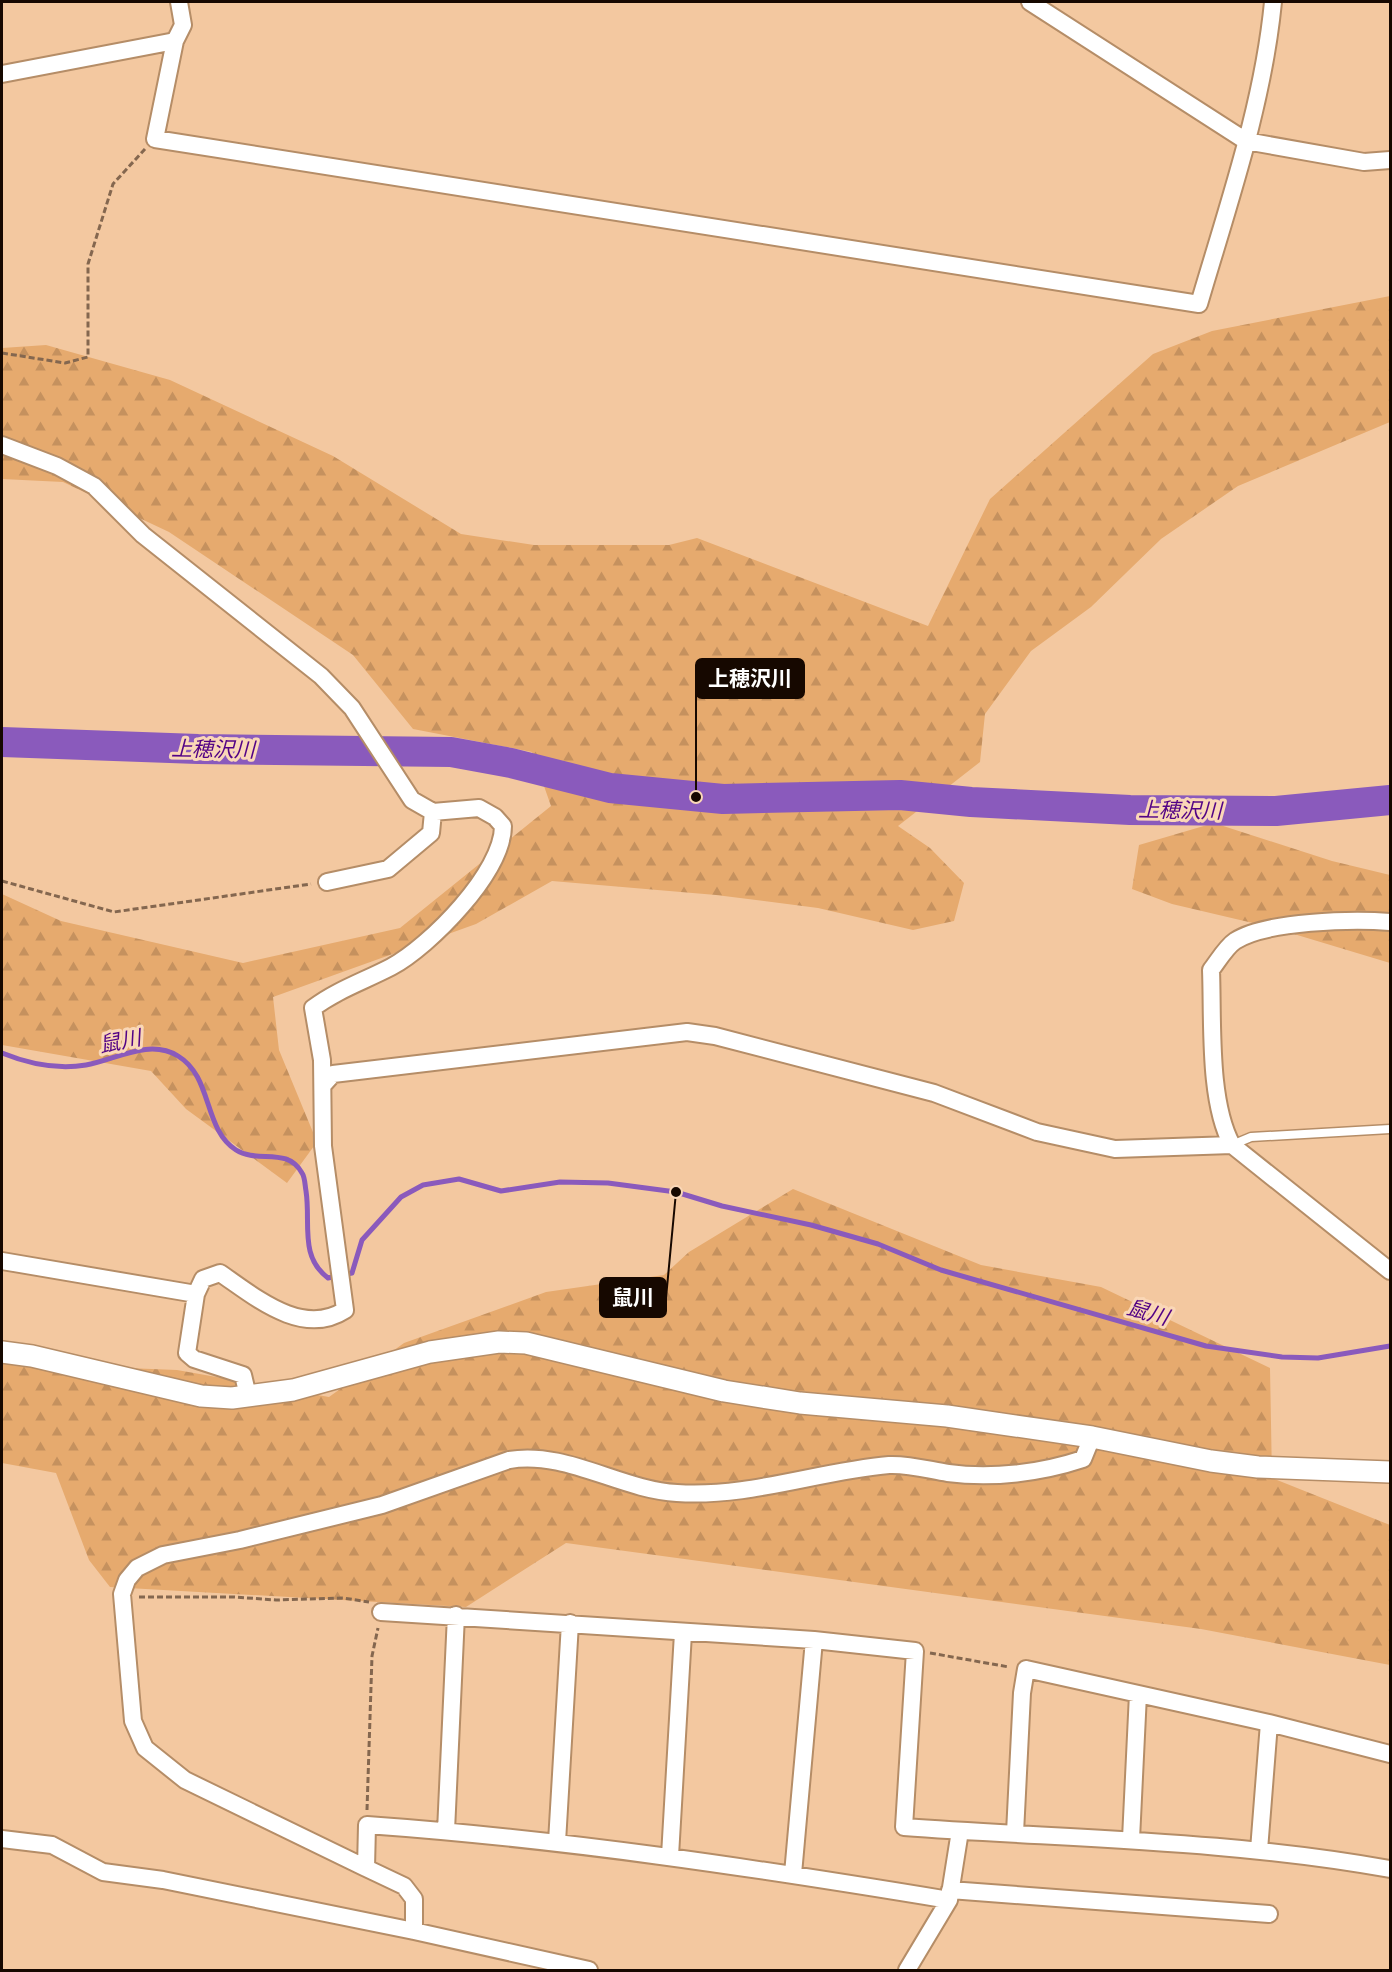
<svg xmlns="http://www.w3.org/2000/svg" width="1392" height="1972" font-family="'Work Sans','Noto Sans JP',sans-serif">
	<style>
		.forest { fill: url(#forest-firs) }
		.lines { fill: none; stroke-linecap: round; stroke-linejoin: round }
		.stream { stroke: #8a5abc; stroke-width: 5 }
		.river { stroke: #8a5abc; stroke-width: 30 }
		.service-casing { stroke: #b58d67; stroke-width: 11 }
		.minor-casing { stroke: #b58d67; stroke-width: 20 }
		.tertiary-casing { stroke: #b58d67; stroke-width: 24 }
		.path { stroke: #84674f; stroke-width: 3; stroke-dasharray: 6 3; stroke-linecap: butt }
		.service { stroke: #fff; stroke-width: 8 }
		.minor { stroke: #fff; stroke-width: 16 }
		.tertiary { stroke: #fff; stroke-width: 21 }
		.labels { text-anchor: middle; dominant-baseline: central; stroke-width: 6; stroke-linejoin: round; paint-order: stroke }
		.water-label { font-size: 21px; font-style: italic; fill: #520285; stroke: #fad7b7 }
		.leader { fill: none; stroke: #160800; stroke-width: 2 }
		.callout-dot { fill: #160800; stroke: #fad7b7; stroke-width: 2 }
		.callout { fill: #160800; stroke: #160800; stroke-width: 2 }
		.callout-label { font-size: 21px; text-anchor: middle; font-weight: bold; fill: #fff }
	</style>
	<defs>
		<pattern id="forest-firs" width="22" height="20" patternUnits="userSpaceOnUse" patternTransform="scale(1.5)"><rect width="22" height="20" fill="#e6aa6e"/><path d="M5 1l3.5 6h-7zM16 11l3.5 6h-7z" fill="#c5915e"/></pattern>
	</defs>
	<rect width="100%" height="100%" fill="#f3c8a0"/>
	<path class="forest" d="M1390 296V422L1238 486 1161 539 1091 607 1031 651 985 714 980 762 898 826 930 848 964 883 954 921 913 930 818 908 716 895 552 881 476 924 273 997 279 1050 317 1142 287 1183 186 1109 151 1071 2 1045V894L61 921 243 963 400 928 551 806 532 752 413 729 353 655 169 532 63 482 2 479V348L46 345 170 380 333 456 461 534 534 545H669L697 538 928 626 990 499 1153 354 1212 331Z
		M1214 823 1332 861 1390 875V963L1274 928 1172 904 1132 889 1139 845Z
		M793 1189 981 1265 1101 1287 1270 1368 1272 1478 1390 1525V1665L1201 1629 566 1543 466 1607 110 1587 89 1560 56 1473 2 1463V1363L177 1370 329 1397 404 1343 546 1292 664 1275 689 1252Z"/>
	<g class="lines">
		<path class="stream" d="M2 1053C29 1064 56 1070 86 1065 115 1060 149 1038 178 1056 213 1077 203 1129 236 1150 258 1164 287 1146 302 1173 305 1177 305 1186 306 1191 311 1223 299 1256 328 1278L352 1273 362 1240 401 1197 423 1185 459 1179 501 1191 560 1182 608 1183 676 1192 722 1206 811 1225 878 1244 941 1270 1206 1346 1282 1357 1318 1358 1390 1346"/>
		<path class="river" d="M2 742 198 749 451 752 511 763 610 788 723 799 900 795 971 802 1130 810 1276 811 1390 800"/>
		<defs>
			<path id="service" d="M1232 1145 1251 1137 1390 1129"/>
			<path id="minor" d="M179 2 183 25 175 41 155 139 1199 304C1228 205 1263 105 1273 2
				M1030 2 1246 141 1364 162 1390 160
				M2 74 175 41
				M2 445 57 466 94 486 143 535 321 676 352 708 412 800 433 812 479 808 495 817 503 826C503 872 430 946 391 967 364 981 337 990 313 1008L322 1060 323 1146 345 1310C302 1338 254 1296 220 1273L203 1279 196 1294
				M327 882 388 869 431 833 433 812
				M1390 922C1354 919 1265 921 1235 941 1226 947 1218 961 1211 970 1213 1021 1208 1101 1232 1145L1390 1271
				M324 1084 333 1074 687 1032 715 1036 934 1093 1037 1132 1115 1149 1232 1145
				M2 1261 196 1294 187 1353 194 1359 243 1375 248 1396
				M381 1612 814 1640 915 1651 904 1827C1067 1839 1230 1840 1390 1869
				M446 1831 456 1615
				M1015 1833 1022 1693 1026 1669 1269 1723
				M2 1839 52 1845 103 1872 163 1880 414 1931 589 1970
				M1131 1839 1138 1694
				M557 1842 570 1623
				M1259 1850 1269 1723 1390 1754
				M670 1856 683 1633
				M366 1868 185 1780 145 1748 133 1721 122 1594 127 1580 137 1568 163 1555 240 1540 382 1505 509 1460C565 1450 621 1490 677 1493 748 1498 819 1471 889 1465 909 1464 929 1470 948 1473 992 1479 1041 1473 1083 1459L1092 1437
				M793 1874 814 1640
				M950 1890 1269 1914
				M414 1931V1899L404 1886 366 1868 367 1825C563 1839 755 1868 949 1900
				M907 1970 949 1900 960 1831"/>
			<path id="tertiary" d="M2 1352 32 1356 201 1396 232 1398 293 1390 430 1352 499 1342 526 1343 724 1391 800 1403 947 1416 1092 1437 1211 1461 1258 1467 1390 1472"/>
		</defs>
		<use href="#service" class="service-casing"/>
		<use href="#minor" class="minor-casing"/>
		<use href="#tertiary" class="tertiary-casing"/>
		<path class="path" d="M2 353 65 363 88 357V264L113 184 145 149
			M2 881 114 912 311 884
			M139 1597H234L276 1600 343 1598 369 1602
			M930 1653 1009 1667
			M367 1810 372 1656 378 1628"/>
		<use href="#service" class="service"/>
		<use href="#minor" class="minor"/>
		<use href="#tertiary" class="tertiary"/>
	</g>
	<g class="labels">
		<g class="water-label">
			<text transform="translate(213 749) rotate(1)">上穂沢川</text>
			<text transform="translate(1180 810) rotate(1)">上穂沢川</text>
			<text transform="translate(120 1041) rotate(-11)">鼠川</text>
			<text transform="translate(1148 1312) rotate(16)">鼠川</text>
		</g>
	</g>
	<path class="leader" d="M696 797L696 679M676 1192L666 1298"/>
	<g class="callout-dot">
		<circle cx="696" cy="797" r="6"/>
		<circle cx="676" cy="1192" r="6"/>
	</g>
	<g class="callout">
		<rect x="696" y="659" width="108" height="39" rx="6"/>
		<rect x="600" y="1278" width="66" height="39" rx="6"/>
	</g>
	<g class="callout-label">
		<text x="750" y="686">上穂沢川</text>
		<text x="633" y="1305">鼠川</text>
	</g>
	<rect width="1392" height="1972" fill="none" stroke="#160800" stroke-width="6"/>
</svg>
